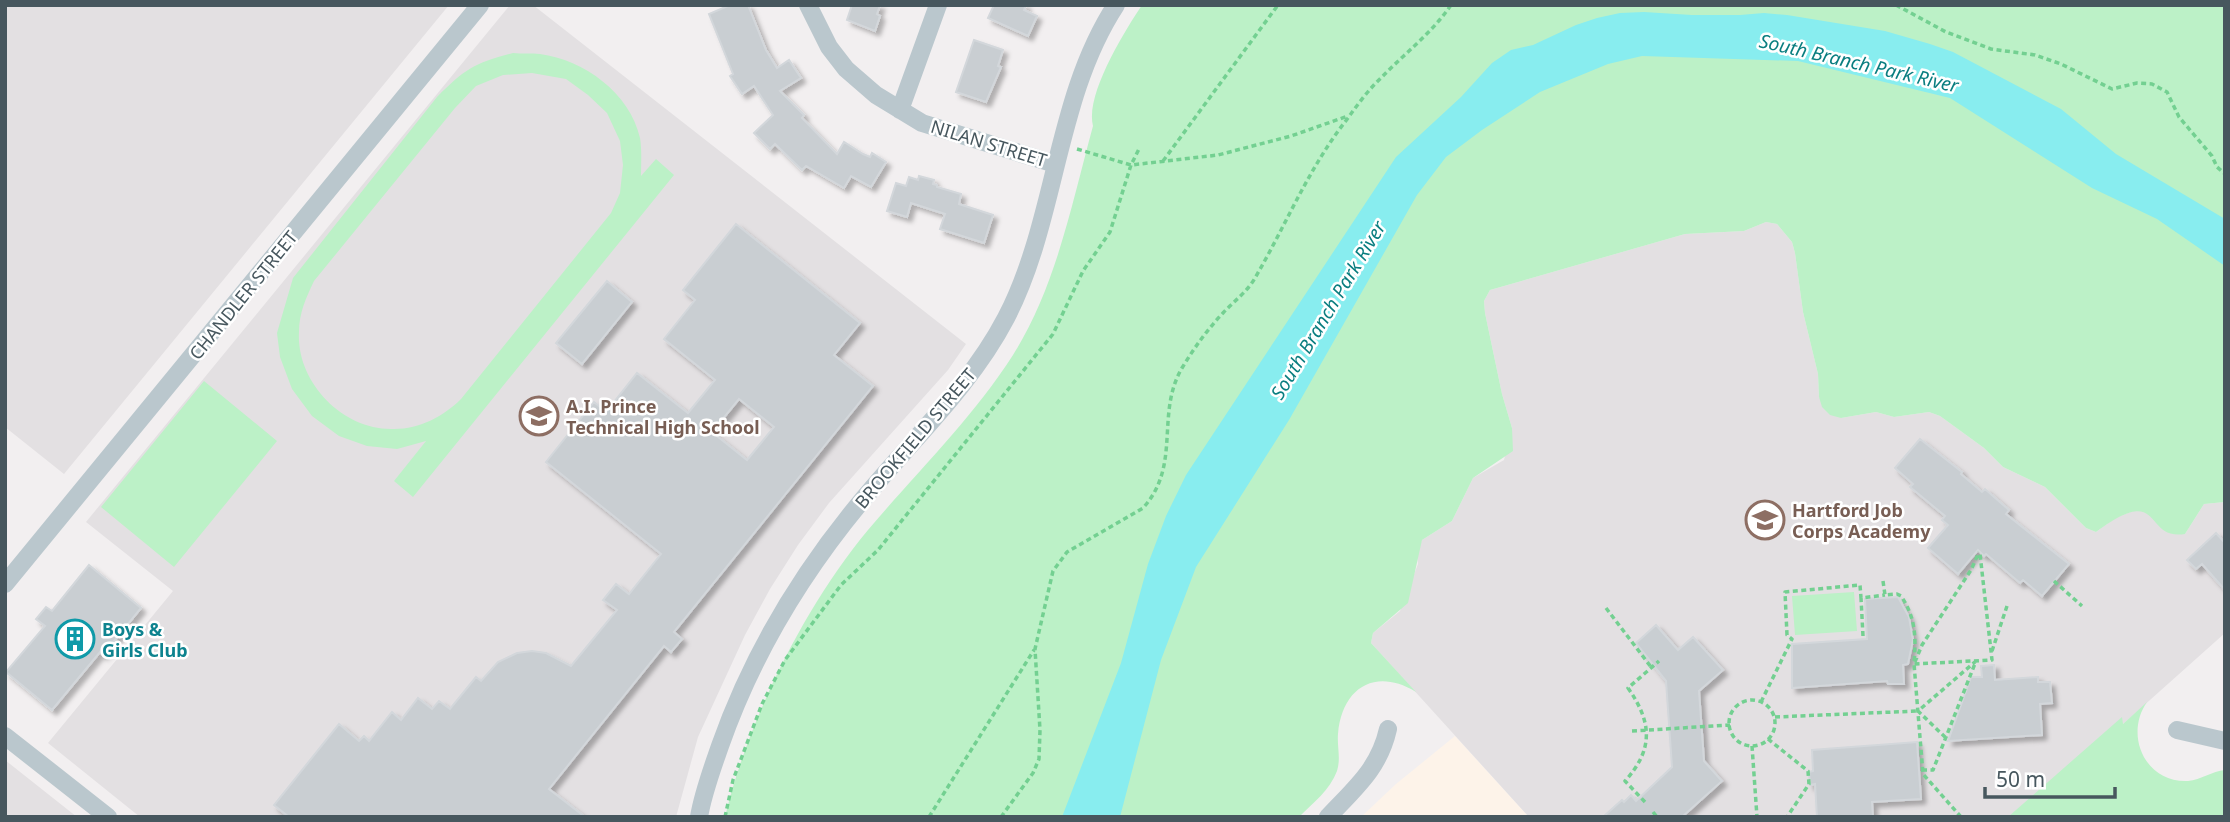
<svg xmlns="http://www.w3.org/2000/svg" width="2230" height="822" font-family="'Noto Sans',sans-serif">
	<style>
		.commercial { fill: #fdf3e9 }
		.education { fill: #e3e0e2 }
		.green { fill: #bcf1c7; fill-rule: evenodd }
		.water { fill: #88edef }
		.building { fill: #c9ced2; stroke: #d3d7db; stroke-width: 2; fill-rule: evenodd; filter: url(#shadow) }
		.lines { fill: none; stroke-linecap: round; stroke-linejoin: round }
		.path { stroke: #73d091; stroke-width: 3.5; stroke-dasharray: 5 3.5; stroke-linecap: butt }
		.minor { stroke: #bac7cd; stroke-width: 18 }
		.labels { text-anchor: middle; dominant-baseline: central; stroke-width: 5; stroke-linejoin: round; paint-order: stroke }
		.street-label { font-size: 18px; fill: #47575e; stroke: #fff }
		.education-label { font-size: 18px; font-weight: bold; fill: #785e54; stroke: #fff; text-anchor: start }
		.culture-label { font-size: 18px; font-weight: bold; fill: #0d838f; stroke: #fff; text-anchor: start }
		.water-label { font-size: 19px; font-style: italic; fill: #0a7e80; stroke: #fff }
	</style>
	<defs>
		<filter id="shadow"><feDropShadow dx="4.5" dy="4.5" stdDeviation="2" flood-color="#0004"/></filter>
	</defs>
	<rect width="100%" height="100%" fill="#f2eff0"/>
	<path class="commercial" d="M1455 736 1529 817H1361L1396 784Z"/>
	<path class="education" d="M5 5H449L64 474 5 427Z
		M510 5H533L966 344 948 370 829 503 798 545 770 589 745 635 698 737 676 817H140L48 743 173 591 86 522Z
		M1766 222 1777 224 1792 242 1795 253 1803 312 1818 374 1819 397 1841 418 1876 412 1894 417 1929 412 1940 416 1984 448 2003 467 2045 487 2086 528 2096 532 2115 518 2138 509 2149 513 2164 530 2185 534 2204 504 2225 502V633L2019 817H1529L1371 643 1373 633 1400 611 1418 564 1417 552 1422 540 1452 521 1473 478 1504 460 1512 428 1502 394 1485 313 1484 301 1490 290 1685 234 1744 231Z
		M5 760 77 817H5Z"/>
	<path class="green" d="M1142 5H2225V502L2204 504 2185 534C2142 541 2165 481 2096 532L2086 528 2045 487 2003 467 1984 448 1940 416 1929 412 1894 417 1876 412 1841 418 1830 415 1822 407 1819 397 1818 374 1803 312 1795 253 1792 242 1777 224 1766 222 1744 231 1685 234 1490 290 1484 301 1485 313 1502 394 1512 428 1513 451 1473 478 1452 521 1422 540 1408 603 1373 633 1371 643 1416 692C1375 667 1342 688 1338 734 1337 747 1341 758 1337 771 1330 790 1313 803 1299 817H725C748 720 804 607 868 530 917 472 972 419 1013 355 1056 287 1072 203 1093 126 1085 95 1124 32 1142 5Z
		M513 53C522 54 531 53 540 54 584 60 630 93 640 138 642 150 641 163 641 176L656 159 674 175 413 497 394 481 426 441 397 449 367 446 339 436 312 416 292 389 280 357 277 333 293 278 437 97C465 69 474 63 513 53ZM532 73 566 79 588 95 607 113 620 141 623 165 620 193 611 213 461 399C444 416 420 429 394 429 343 431 296 382 299 332 299 313 306 298 314 281L455 108 476 86 503 75Z
		M204 381 277 441 174 567 101 507Z
		M1854 592 1857 631 1795 635 1792 596Z
		M2147 702C2124 735 2145 783 2188 781 2201 780 2212 771 2225 770V817H2008L2122 717 2123 724Z"/>
	<path class="water" d="M1644 12 1692 15H1740L1764 13 1787 15 1885 31 1930 44 1953 52 2061 109 2116 154 2225 219V266L2157 219 2092 188 1950 98 1798 61 1642 56 1608 64 1540 92 1482 130 1446 157 1417 195 1289 420 1196 567 1161 660 1120 817H1062L1121 663 1148 564 1166 516 1186 475 1396 157 1461 97 1492 63 1511 50 1533 45 1576 25 1597 18 1620 13Z"/>
	<path class="building" d="M730 5H748L766 50 777 68 789 60 801 78 780 91 804 115 802 118 837 154 844 142 863 154 870 157 872 153 886 162 871 187 851 176 844 188 806 166 802 170 775 144 770 149 754 133 773 115 754 86 742 94 730 76 733 74 709 14Z
		M852 5H880L877 14 880 16 875 31 847 20Z
		M994 5H1026L1024 10 1037 16 1028 36 988 18Z
		M974 40 1003 50 998 66 1001 67 986 102 956 92Z
		M919 176 934 180 933 184 937 185V187L961 194 959 204 993 215 984 243 940 229 945 214 911 203 907 217 887 211 896 183 906 186 909 177 918 180Z
		M736 224 860 323 834 355 873 386 674 632 682 639 671 652 664 646 549 789 585 817H289L274 805 339 724 359 741 364 736 369 741 392 712 401 720 418 698 432 709 439 701 450 709 476 677 481 681 498 662 517 653 532 651 546 653 571 666 617 610 603 600 616 584 629 594 661 554 546 462 594 402 606 412 637 373 688 413 715 380 664 339 695 300 683 290ZM739 399 774 427 747 460 712 432Z
		M607 281 632 302 582 364 556 343Z
		M1920 439 1962 472 1961 474 1982 492 1985 489 2009 510 2006 514 2069 564 2042 596 2023 580 2020 583 1986 554 1984 556 1978 550 1958 574 1928 548 1948 525 1942 520 1945 516 1910 487 1913 484 1895 468Z
		M2216 533 2225 543V590L2202 564 2196 569 2187 560Z
		M89 565 141 608 103 655 100 652 52 710 6 672 45 626 36 619 46 607 52 611Z
		M1898 597 1909 617 1913 640 1908 664 1903 665 1904 684H1888L1887 681 1792 688V644L1867 639 1865 599Z
		M1656 625 1678 650 1693 637 1723 670 1699 691 1704 761 1722 781 1682 817H1603L1622 800 1624 802 1631 795 1636 801 1672 767 1666 681 1636 643Z
		M1994 665 1995 680 2038 677V682H2050L2052 703 2040 704 2042 735 1948 741 1971 677H1982L1981 666Z
		M1917 742 1921 799 1872 802 1873 817H1817L1815 784 1810 785 1809 772 1813 771 1812 750Z"/>
	<g class="lines">
		<path class="path" d="M1896 5 1946 32 1991 49 2035 55 2061 64 2112 89 2137 83 2152 84 2167 92 2179 117 2212 156 2217 167 2225 174
			M1077 149 1131 165 1218 155 1291 136 1348 116
			M1163 161 1278 5
			M1883 581 1885 595 1897 594 1901 596C1916 618 1916 638 1914 664L1992 660 1980 554
			M2054 581 2082 606
			M1606 608 1651 667
			M1863 636 1861 598 1885 595
			M1992 651 2007 606
			M1729 723a23 23 0 1 1 46 0a23 23 0 1 1-46 0Z
			M1761 702 1792 639 1787 635 1785 592 1860 585 1861 598
			M1775 717 1918 711
			M1632 731 1730 725
			M1768 739 1808 771 1809 784 1787 817
			M1752 746 1757 817
			M1922 770H1933L1976 661 1918 711 1946 738
			M1645 802 1625 781C1654 749 1652 722 1628 688L1659 661
			M1653 812 1657 817
			M725 817 733 780 762 704 785 660 841 585 878 550 1053 334 1083 271 1110 232 1131 165 1139 149
			M929 817 1034 650
			M1001 817 1033 773 1039 759 1040 730 1035 649 1053 571 1067 552 1143 508C1182 465 1155 414 1182 368 1194 348 1207 330 1223 313 1234 301 1247 292 1255 278 1286 225 1309 167 1348 118 1358 104 1369 89 1382 77 1405 53 1432 33 1451 5
			M1961 817 1923 774 1914 664 1922 645 1971 570 1979 552"/>
		<path class="minor" d="M808 5 829 47 846 69 876 95 922 123 1055 164
			M900 110 938 5
			M5 584 480 5
			M2177 730 2225 741
			M5 736 108 817
			M699 817C703 793 712 769 720 746 754 649 809 561 876 484 922 430 973 381 1006 318 1057 220 1055 98 1116 5
			M1328 817C1355 788 1379 769 1388 729"/>
	</g>
	<defs>
		<symbol id="school-ring" viewBox="-11 -11 22 22"><circle r="9.5" fill="#fff" stroke="#8d6e63" stroke-width="1.5"/><path d="M0-5L7-2L0 1L-7-2ZM-4 1L0 2.5L4 1V4Q0 6-4 4Z" fill="#8d6e63"/></symbol>
		<symbol id="building-ring" viewBox="-11 -11 22 22"><circle r="9.5" fill="#fff" stroke="#0f9aa8" stroke-width="1.5"/><path d="M-4-6H4V6H1V3H-1V6H-4ZM-2.5-4.3h1.7v1.8h-1.7ZM.8-4.3h1.7v1.8H.8ZM-2.5-1h1.7V.8h-1.7ZM.8-1h1.7V.8H.8Z" fill="#0f9aa8"/></symbol>
	</defs>
	<g fill-rule="evenodd">
		<use href="#school-ring" x="517" y="394" width="44" height="44"/>
		<use href="#school-ring" x="1743" y="498" width="44" height="44"/>
		<use href="#building-ring" x="53" y="617" width="44" height="44"/>
	</g>
	<g class="labels">
		<g class="street-label">
			<text transform="translate(989 143) rotate(17)">NILAN STREET</text>
			<text transform="translate(243 295) rotate(-51)">CHANDLER STREET</text>
			<text transform="translate(915 438) rotate(-50)">BROOKFIELD STREET</text>
		</g>
		<g class="education-label">
			<text x="566" y="406">A.I. Prince<tspan x="566" dy="21">Technical High School</tspan></text>
			<text x="1792" y="510">Hartford Job<tspan x="1792" dy="21">Corps Academy</tspan></text>
		</g>
		<g class="culture-label">
			<text x="102" y="629">Boys &amp;<tspan x="102" dy="21">Girls Club</tspan></text>
		</g>
		<g class="water-label">
			<text transform="translate(1859 63) rotate(13)">South Branch Park River</text>
			<text transform="translate(1328 310) rotate(-59)">South Branch Park River</text>
		</g>
	</g>
	<rect width="2230" height="822" fill="none" stroke="#47575e" stroke-width="14"/>
	<path d="M1985 787v10h130v-10" fill="none" stroke="#47575e" stroke-width="3.5"/>
	<text x="1996" y="787" font-size="21" fill="#47575e" stroke="#ffffff" stroke-width="5" paint-order="stroke">50 m</text>
</svg>
